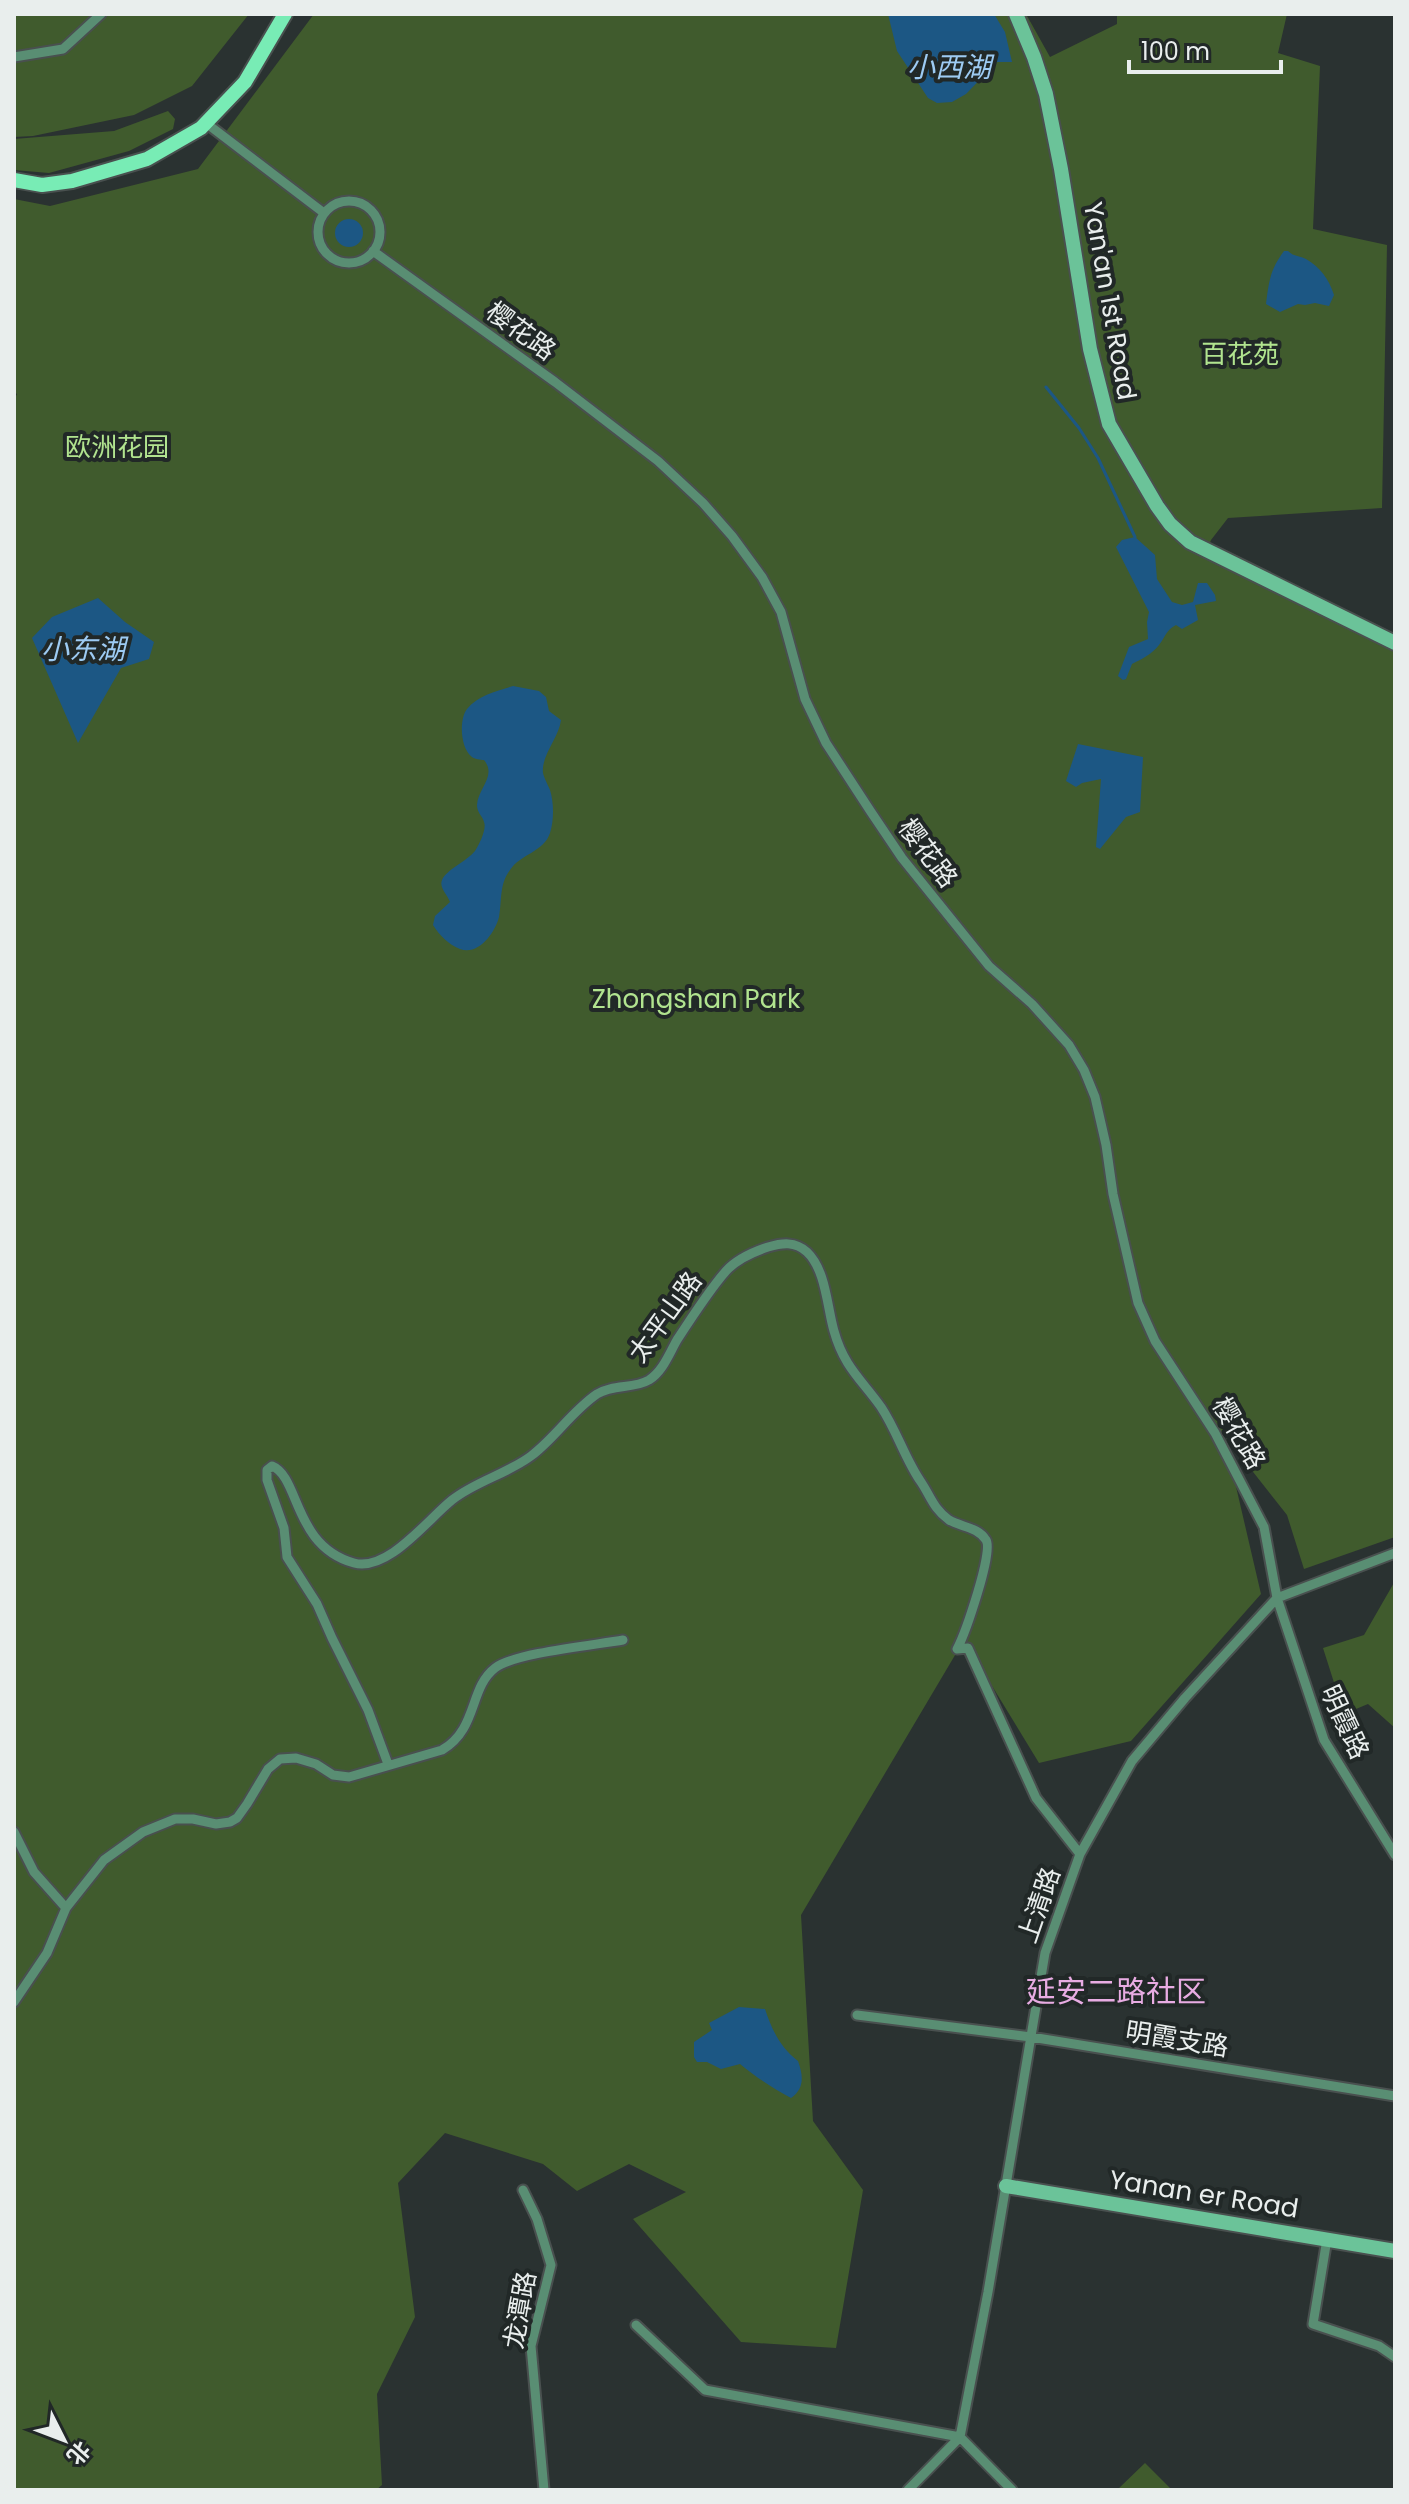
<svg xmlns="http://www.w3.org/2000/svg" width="1409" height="2504" font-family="Poppins,'Noto Sans SC',sans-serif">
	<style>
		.green { fill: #405b2d }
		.water { fill: #1c5784 }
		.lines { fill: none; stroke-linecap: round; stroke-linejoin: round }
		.stream { stroke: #1c5784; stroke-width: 3 }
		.street-casing { stroke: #49504f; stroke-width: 13 }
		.secondary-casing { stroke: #49504f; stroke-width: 18 }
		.primary-casing { stroke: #49504f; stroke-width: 18 }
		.street { stroke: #598e73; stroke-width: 9 }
		.secondary { stroke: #6bc399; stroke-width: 14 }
		.primary { stroke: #78ecb5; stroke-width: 14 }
		.labels { text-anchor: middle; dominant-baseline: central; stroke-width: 8; stroke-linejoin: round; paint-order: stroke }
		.street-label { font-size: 26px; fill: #e9eeed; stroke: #212827 }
		.park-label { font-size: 26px; fill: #b1e48f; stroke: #212827 }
		.water-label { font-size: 28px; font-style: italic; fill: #9dcbf3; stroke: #212827 }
		.quarter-label { font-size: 30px; fill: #e8ace3; stroke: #212827 }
	</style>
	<rect width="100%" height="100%" fill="#2a3231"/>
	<path class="green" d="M14 14H249L192 86 134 115 33 136 14 137Z
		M314 14H1026L1050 57 1117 24V14H1287L1278 53 1320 66 1313 229 1387 245 1382 508 1228 518 1211 540 1208 548 1395 637V1537L1304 1569 1287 1515 1224 1435 1261 1594 1131 1741 1039 1763 964 1640 801 1915 813 2121 863 2190 836 2348 741 2342 633 2219 686 2192 629 2164 577 2191 543 2164 445 2133 398 2183 415 2317 377 2394 382 2485 376 2490H14V400L17 394 14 392V199L50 206 198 169Z
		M168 111 175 119 173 129 129 151 49 173 14 170V139L114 131Z
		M1395 1581V1728L1368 1704 1344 1714 1323 1648 1364 1635Z
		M1145 2463 1172 2490H1117Z"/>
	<path class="water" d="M888 14H994L1005 32 1012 62H997L966 94 952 102 937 103 928 98 897 51Z
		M335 233a14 14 0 1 1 28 0a14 14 0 1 1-28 0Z
		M1284 251H1288C1294 257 1298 255 1306 259 1320 267 1329 279 1334 295L1329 306 1315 303 1305 305 1298 304 1280 312 1266 304C1269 281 1270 270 1284 251Z
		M1135 537 1155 555 1157 579 1172 602 1182 605 1193 602 1198 583H1207L1215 595 1216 601 1195 605 1198 620 1182 629 1176 625C1166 630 1166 636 1159 645 1152 654 1142 659 1132 664L1126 679 1123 680 1118 676 1129 647 1148 639 1147 622 1149 612 1116 547 1122 540Z
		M98 598 125 622 154 642 149 659 121 668 78 743 32 638 52 617Z
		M513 686 539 691 546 697 549 711 561 720C559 738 541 755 543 773 544 778 548 785 550 790 554 803 554 820 550 833 544 852 520 854 510 870 499 884 502 902 499 917 495 933 478 956 460 949 448 944 440 936 433 925L435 916 450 902C447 894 439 888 442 880 446 870 467 861 475 851 479 845 487 829 484 822 482 815 477 813 477 805 478 788 497 776 484 760 481 760 474 759 472 757 460 748 459 719 467 709 478 695 498 691 513 686Z
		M1078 744 1143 757 1140 812 1126 817 1100 849 1096 847 1101 779 1082 783 1076 787 1066 781Z
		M739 2007 765 2009C772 2030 780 2047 798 2061 803 2075 805 2088 791 2098 772 2088 756 2077 740 2064L721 2069 707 2062H697L694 2057V2042L712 2030 709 2023Z"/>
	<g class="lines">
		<path class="stream" d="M1046 387 1079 428 1098 458 1135 537"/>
		<defs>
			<path id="street" d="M14 57 63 49 101 14
				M206 123 324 213
				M318 232a31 31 0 1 1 62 0a31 31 0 1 1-62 0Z
				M373 251 555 382 658 461 703 503 732 536 762 577 781 612 805 699 826 743 871 812 902 858 989 966 1032 1004 1069 1045 1084 1070 1095 1097 1106 1145 1113 1194 1138 1303 1155 1341 1215 1433 1264 1527 1277 1598 1324 1740 1395 1855
				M388 1764 368 1710 332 1638 317 1604 287 1557 284 1528 267 1480V1470L272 1466C300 1477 293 1546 354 1563 388 1572 427 1520 452 1500 476 1481 507 1474 531 1456 555 1438 572 1411 597 1394 613 1384 634 1389 649 1380 663 1371 669 1354 677 1340 690 1320 710 1289 726 1271 736 1260 753 1252 768 1247 782 1243 795 1241 807 1252 826 1270 827 1307 834 1331 844 1367 861 1379 881 1407 897 1431 905 1459 921 1482 931 1497 933 1508 949 1520 961 1527 978 1527 986 1540 994 1551 965 1634 957 1649L968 1648 1036 1798 1080 1854
				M14 1832 34 1872 66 1908
				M14 2002 47 1953 66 1908 104 1860 143 1832 175 1819H193L216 1824 230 1822 237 1818 247 1804 268 1769 280 1759 296 1758 316 1764 333 1775 349 1777 442 1750C478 1729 469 1688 495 1668 514 1653 595 1645 623 1640
				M857 2015 1031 2037 1395 2096
				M523 2190 537 2219 551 2265 531 2346 544 2490
				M1327 2239 1313 2324 1379 2346 1395 2357
				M636 2325 705 2390 960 2437
				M908 2490 960 2437
				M1012 2490 960 2437 988 2292 1045 1953 1080 1854 1132 1761 1185 1698 1277 1598 1395 1553"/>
			<path id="secondary" d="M1016 14 1034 57 1046 94 1061 169 1090 349 1109 424 1157 506 1170 524 1190 542 1395 643
				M1006 2186 1395 2251"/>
			<path id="primary" d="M14 180 42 185 72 181 147 159 201 128 245 82 285 14"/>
		</defs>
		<use href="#street" class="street-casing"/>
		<use href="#secondary" class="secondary-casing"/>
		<use href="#primary" class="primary-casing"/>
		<use href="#street" class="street"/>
		<use href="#secondary" class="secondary"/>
		<use href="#primary" class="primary"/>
	</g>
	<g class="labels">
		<g class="street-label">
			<text transform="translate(1110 301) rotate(80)">Yan'an 1st Road</text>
			<text transform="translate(521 331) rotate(36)">樱花路</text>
			<text transform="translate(928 853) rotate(53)">樱花路</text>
			<text transform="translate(665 1317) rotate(-54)">太平山路</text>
			<text transform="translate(1239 1433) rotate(60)">樱花路</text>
			<text transform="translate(1345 1722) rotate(65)">明霞路</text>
			<text transform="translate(1039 1905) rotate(-71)">上清路</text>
			<text transform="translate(1177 2039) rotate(9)">明霞支路</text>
			<text transform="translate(1204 2194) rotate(9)">Yanan er Road</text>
			<text transform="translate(520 2310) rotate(-80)">龙潭路</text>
		</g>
		<g class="park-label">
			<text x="1240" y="354">百花苑</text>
			<text x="117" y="447">欧洲花园</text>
			<text x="696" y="999">Zhongshan Park</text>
		</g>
		<g class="water-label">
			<text x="949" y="67">小西湖</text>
			<text x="83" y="649">小东湖</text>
		</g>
		<g class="quarter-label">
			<text x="1116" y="1991">延安二路社区</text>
		</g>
	</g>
	<rect width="1409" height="2504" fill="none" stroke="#e9eeed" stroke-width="32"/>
	<g transform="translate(64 2440) rotate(132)" stroke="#212827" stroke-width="6" paint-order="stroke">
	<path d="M0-6L14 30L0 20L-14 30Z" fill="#e9eeed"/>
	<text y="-12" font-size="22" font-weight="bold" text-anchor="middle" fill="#e9eeed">北</text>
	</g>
	<path d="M1129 60v12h152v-12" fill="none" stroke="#e9eeed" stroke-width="4"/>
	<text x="1141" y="60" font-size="24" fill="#e9eeed" stroke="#212827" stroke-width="6" paint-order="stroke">100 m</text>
</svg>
